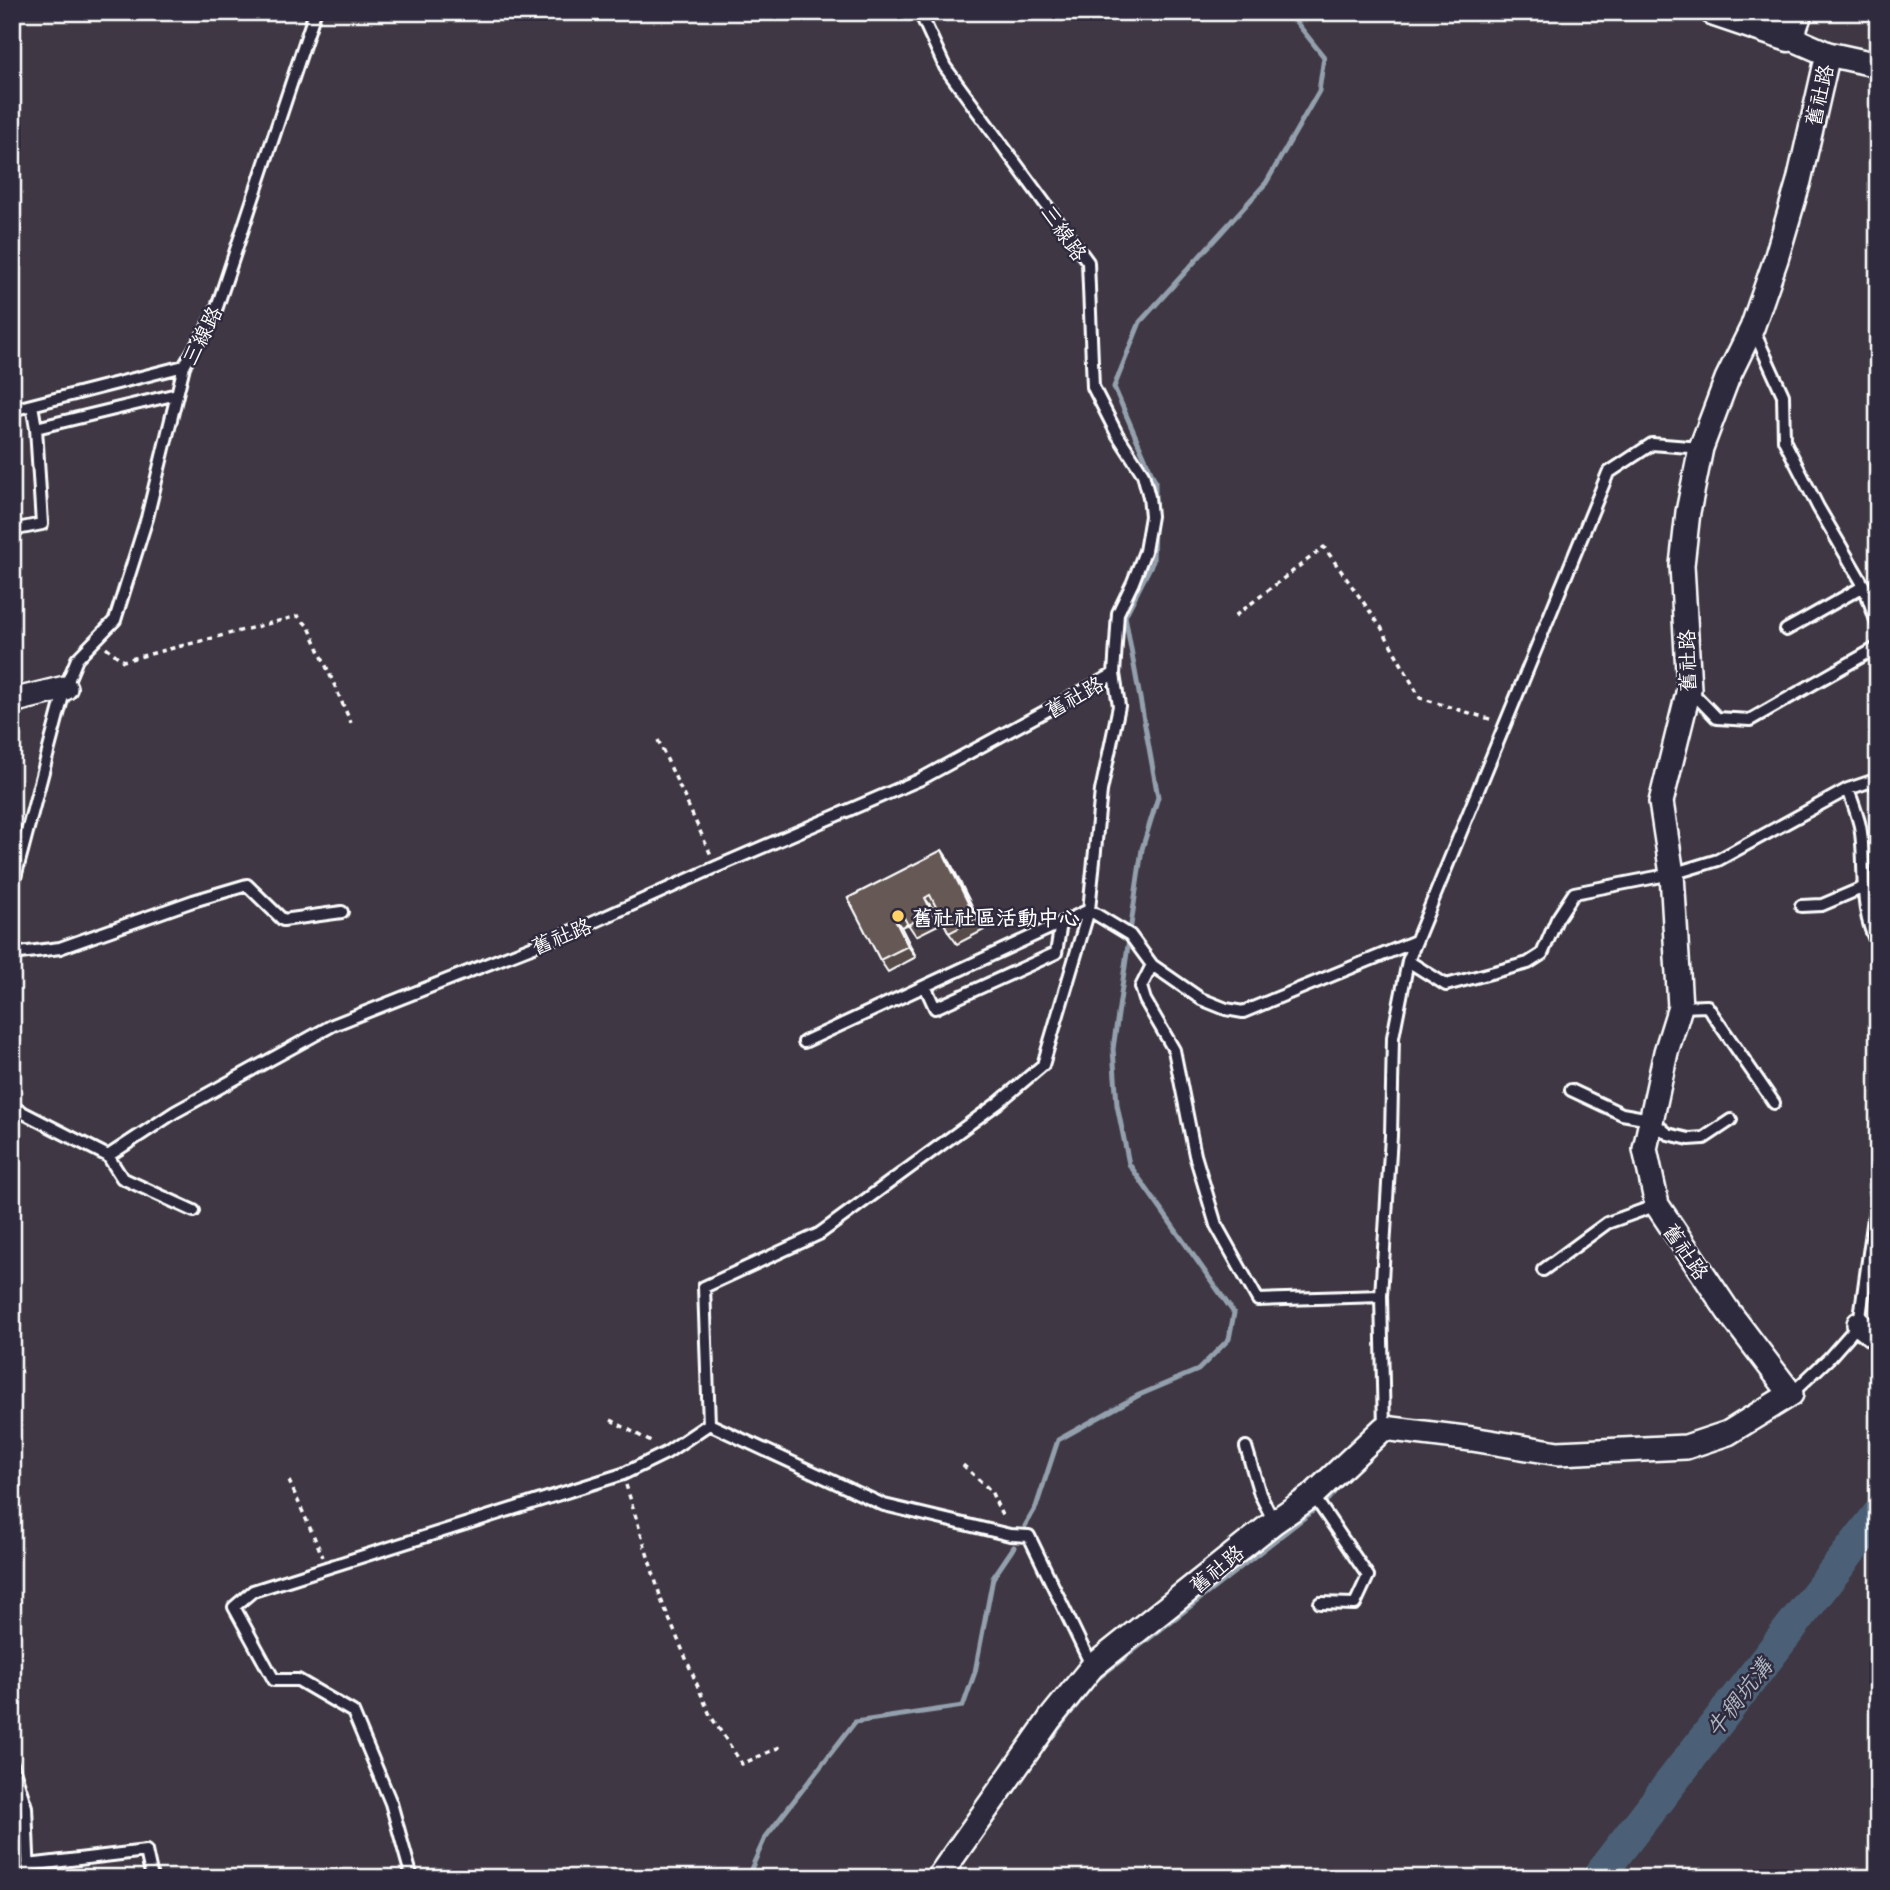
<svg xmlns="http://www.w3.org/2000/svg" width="1890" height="1890" font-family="Mali,'LXGW WenKai TC',sans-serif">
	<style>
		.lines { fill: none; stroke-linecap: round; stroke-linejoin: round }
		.stream { stroke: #94a0ad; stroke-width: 5 }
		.river { stroke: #4c6077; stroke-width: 33 }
		.service-casing { stroke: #fff; stroke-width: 16 }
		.minor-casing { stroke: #fff; stroke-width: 28 }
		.tertiary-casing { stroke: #fff; stroke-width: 33 }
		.path { stroke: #fff; stroke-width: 3.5; stroke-dasharray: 5 5; stroke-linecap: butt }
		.service { stroke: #2f2a3d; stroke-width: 10 }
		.minor { stroke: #2f2a3d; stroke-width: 23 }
		.tertiary { stroke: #2f2a3d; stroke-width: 28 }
		.wall { fill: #574c48; stroke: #fff; stroke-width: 2 }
		.shaded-wall { fill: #473e3b; stroke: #fff; stroke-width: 2 }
		.building { fill: #655854; stroke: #fff; stroke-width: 2 }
		.poi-dot { fill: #ffd166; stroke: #2f2a3d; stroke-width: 2.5 }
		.labels { text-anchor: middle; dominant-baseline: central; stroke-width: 5; stroke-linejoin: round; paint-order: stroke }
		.street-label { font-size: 21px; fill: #fff; stroke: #2f2a3d }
		.poi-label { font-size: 21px; font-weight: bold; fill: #fff; stroke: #2f2a3d; text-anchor: start }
		.water-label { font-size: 23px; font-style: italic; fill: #aeb7c2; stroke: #2f2a3d }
	</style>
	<rect width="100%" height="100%" fill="#3f3844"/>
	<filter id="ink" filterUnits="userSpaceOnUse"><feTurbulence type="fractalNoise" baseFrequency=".0143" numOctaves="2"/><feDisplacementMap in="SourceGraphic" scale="14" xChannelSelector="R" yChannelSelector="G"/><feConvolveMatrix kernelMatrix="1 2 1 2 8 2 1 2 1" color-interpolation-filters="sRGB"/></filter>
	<g filter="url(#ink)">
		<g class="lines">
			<path class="stream" d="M1155 508V481L1114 387 1140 322 1266 183 1319 91 1324 57 1289 13 1281 12
				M1025 1526 1036 1507 1058 1440 1139 1395 1198 1370 1229 1339 1234 1313 1129 1164 1117 1105 1113 1049 1142 849 1158 797 1125 616 1153 561 1154 524
				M1037 1756 1097 1679 1328 1499 1343 1482
				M747 1878 765 1838 855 1722 963 1706 975 1672 993 1578 1014 1547"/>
			<path class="river" d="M1597 1878 1878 1515"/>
			<defs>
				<path id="service" d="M923 12 922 17 945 67 1088 262 1093 387 1117 434 1143 474 1149 497 1151 516 1145 551 1133 582 1118 613 1114 674 1119 706 1101 791 1089 910 1043 1065 998 1103 819 1234 704 1287 709 1424 884 1505 1010 1535 1029 1536 1092 1667
					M1753 329 1783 395 1784 440 1818 507 1864 586 1878 626
					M12 410 184 366
					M36 428 177 394
					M12 530 42 524 36 428 32 405
					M1786 630 1864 586
					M1689 689 1717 718 1750 720 1878 647
					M1848 789C1852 801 1857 813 1860 826 1867 865 1857 909 1878 945
					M12 889 65 688 77 659 115 620 147 518 184 366 214 316 315 12
					M1801 906 1822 905 1862 888
					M12 954 60 948 193 901 247 885 283 920 342 912
					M1408 961 1446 985 1528 963 1542 954 1557 919 1574 893 1672 874 1718 860 1848 789 1878 779
					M1152 965 1141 987 1145 1000 1174 1050 1195 1155 1216 1225 1258 1300 1381 1296
					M925 986 935 1008 1056 953 1061 923
					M1680 1007 1707 1006 1774 1103
					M804 1042 1089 910 1130 935 1152 965 1201 999 1226 1009 1243 1012 1416 941
					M1571 1090 1622 1114 1650 1119 1668 1134 1689 1139 1704 1138 1731 1120
					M12 1107 108 1156 175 1112 333 1025 587 925 716 867 919 780 1114 674
					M108 1156 122 1178 194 1211
					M1543 1270 1607 1223 1657 1205
					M1791 1394 1829 1358 1859 1324 1878 1189
					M1384 1428 1381 1296 1391 1136 1393 1037 1408 961 1608 473 1652 444 1701 448
					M1246 1447 1260 1494 1274 1522
					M1313 1495 1368 1576 1355 1604 1320 1603
					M12 1764 26 1807 29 1878
					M28 1865 146 1851 152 1878
					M412 1878 391 1803 353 1712 298 1680H274L234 1607 253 1591 623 1474 666 1453 709 1424"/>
				<path id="minor" d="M1789 37 1828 54 1878 65
					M12 701 65 688
					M1859 1324 1878 1339
					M938 1878 1050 1719 1092 1667 1274 1522 1313 1495 1384 1428 1472 1439 1558 1453 1686 1447 1728 1433 1791 1394 1728 1311 1657 1205 1645 1149 1666 1052 1680 1007 1672 874 1661 802 1689 689 1682 565 1688 512 1701 448 1727 379 1752 328 1776 259 1799 181 1828 54"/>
				<path id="tertiary" d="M1715 12 1789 37 1798 12"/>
			</defs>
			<use href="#service" class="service-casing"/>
			<use href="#minor" class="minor-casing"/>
			<use href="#tertiary" class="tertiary-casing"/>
			<path class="path" d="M1235 616 1324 547 1381 627 1420 698 1493 720
				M106 647 123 661 298 616 309 627 351 723
				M658 740 711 855
				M611 1420 653 1443
				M963 1465 991 1491 1004 1520
				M289 1481 323 1557
				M626 1485 662 1602 710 1715 742 1764 782 1746"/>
			<use href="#service" class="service"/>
			<use href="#minor" class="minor"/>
			<use href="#tertiary" class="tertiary"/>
		</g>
		<path class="wall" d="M942 850 950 862 984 930 957 944 949 933 936 907 933 909 940 924 916 936 908 924 901 927 916 957 888 972 880 960 848 898Z"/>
		<path class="shaded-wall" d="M942 850 950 862 984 930 976 919Z
			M925 898 933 909 940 924 932 912Z
			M893 916 901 927 916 957 908 946Z"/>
		<path class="building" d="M942 850 976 919 949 933 930 895 925 898 932 912 908 925 901 912 893 916 908 946 880 960 848 898Z"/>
	</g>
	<circle class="poi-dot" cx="898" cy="916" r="7"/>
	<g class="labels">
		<g class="street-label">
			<text transform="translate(1818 95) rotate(-77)">舊社路</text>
			<text transform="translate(1065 232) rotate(55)">三線路</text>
			<text transform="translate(201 335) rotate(-63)">三線路</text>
			<text transform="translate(1686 661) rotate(-91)">舊社路</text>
			<text transform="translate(1074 696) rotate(-29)">舊社路</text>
			<text transform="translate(561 935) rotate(-22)">舊社路</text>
			<text transform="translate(1687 1251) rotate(56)">舊社路</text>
			<text transform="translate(1216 1568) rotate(-39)">舊社路</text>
		</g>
		<g class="poi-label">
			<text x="912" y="916">舊社社區活動中心</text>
		</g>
		<g class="water-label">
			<text transform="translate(1738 1697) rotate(-52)">牛稠坑溝</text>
		</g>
	</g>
	<rect width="1890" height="1890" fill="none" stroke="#2f2a3d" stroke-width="42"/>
	<rect x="21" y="21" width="1848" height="1848" fill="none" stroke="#fff" stroke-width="2.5" filter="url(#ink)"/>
</svg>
